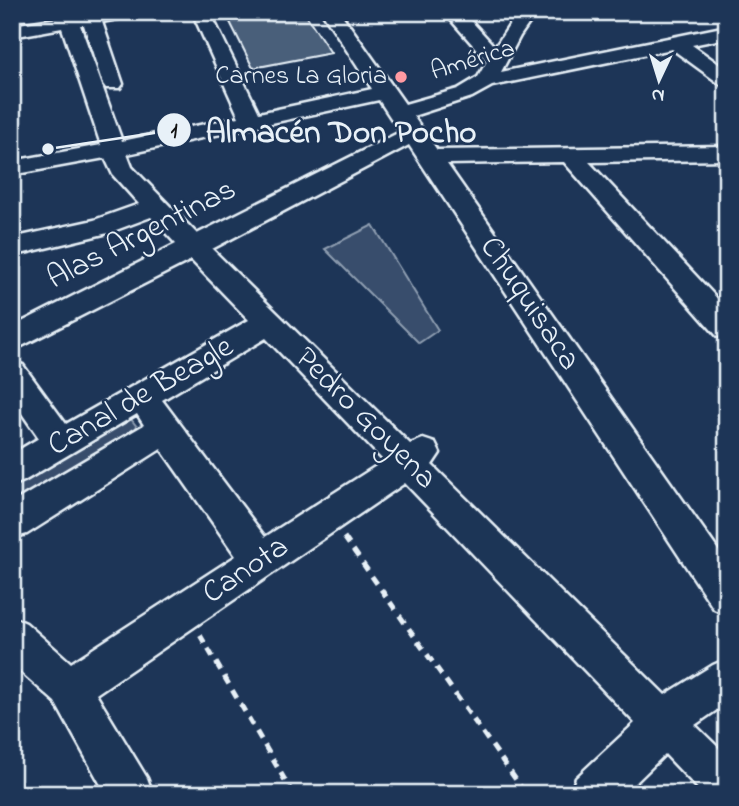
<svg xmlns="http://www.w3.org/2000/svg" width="739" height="806" font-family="'Indie Flower',sans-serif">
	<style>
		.green { fill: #374d6c; stroke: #909fb2; stroke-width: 2 }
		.building { fill: #495e7a; stroke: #e8f1f8; stroke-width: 2 }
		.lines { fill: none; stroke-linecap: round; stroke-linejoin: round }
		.minor-casing { stroke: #e8f1f8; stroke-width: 5 }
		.path { stroke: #e8f1f8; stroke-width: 5; stroke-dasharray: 9 7; stroke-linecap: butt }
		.minor { fill: #1d3557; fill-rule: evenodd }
		.poi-dot { fill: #ff9aa2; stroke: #1d3557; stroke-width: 2.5 }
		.labels { text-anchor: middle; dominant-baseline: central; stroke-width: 5; stroke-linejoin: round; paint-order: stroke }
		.far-street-label { font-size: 26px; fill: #e8f1f8; stroke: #1d3557 }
		.far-poi-label { font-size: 26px; fill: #e8f1f8; stroke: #1d3557; text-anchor: end }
		.street-label { font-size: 32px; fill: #e8f1f8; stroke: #1d3557 }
		.leader { fill: none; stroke: #e8f1f8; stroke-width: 2.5 }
		.callout-dot { fill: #e8f1f8; stroke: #1d3557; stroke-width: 2.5 }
		.mark-label { font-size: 21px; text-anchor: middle; font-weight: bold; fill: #111 }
		.callout-label { font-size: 33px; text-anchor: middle; font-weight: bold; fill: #e8f1f8; stroke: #1d3557; stroke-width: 5; stroke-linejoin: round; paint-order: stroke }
	</style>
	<rect width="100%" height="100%" fill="#1d3557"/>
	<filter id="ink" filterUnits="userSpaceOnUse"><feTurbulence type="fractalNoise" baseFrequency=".0143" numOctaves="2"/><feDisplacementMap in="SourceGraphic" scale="14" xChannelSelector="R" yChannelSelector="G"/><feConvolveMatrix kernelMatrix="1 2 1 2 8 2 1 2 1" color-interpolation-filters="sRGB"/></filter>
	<g filter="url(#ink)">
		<path class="green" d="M373 225 438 330 419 343 325 249Z
			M127 414 141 432 23 504 12 486V481Z"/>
		<path class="building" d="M225 12H304L331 53 253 68Z"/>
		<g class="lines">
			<defs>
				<path id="minor" d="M57 12H75L76 15 80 12H135L133 16 102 22 123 84 120 88H106L103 84 84 25H80L122 141 239 117 192 12H210L259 113 372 89 322 12H340L405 104 458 89 478 77 487 61 444 12H463L495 47 518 12H537L520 36 501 72 727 26V38L692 45 727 70V86L720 84 672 49 492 86 472 97 413 116 437 150 727 146V160L589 162 727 309V339L717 336 564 162 447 164 727 563V615L714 609 409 145 212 249 410 444 423 439 435 443 440 453 432 465 665 695 713 665 727 659V703L695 725 727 756V794H703L665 754 624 794H570L576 778 635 723 405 483 96 694 147 778 153 794H106L55 702 12 664V617L26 623 71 663 236 556 161 449 27 534 12 538V503L144 425 137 414 24 481 12 486V454L39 438 12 399V362L23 365 66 424 249 320 191 260 12 351V327L176 244 151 217 108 233 12 256V238L94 220 139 204 113 175 105 158 12 175V161L101 145 62 28 12 37V25L59 18ZM379 100 400 132 197 234 132 167 127 154ZM266 338 384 461 265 537 162 400Z"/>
			</defs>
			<use href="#minor" class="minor-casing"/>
			<path class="path" d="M344 537 526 794
				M200 635 293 794"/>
			<use href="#minor" class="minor"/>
		</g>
	</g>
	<circle class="poi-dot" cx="401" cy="77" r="7"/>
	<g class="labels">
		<g class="far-street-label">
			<text transform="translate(473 61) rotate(-17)">América</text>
		</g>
		<g class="far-poi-label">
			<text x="387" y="77">Carnes La Gloria</text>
		</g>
		<g class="street-label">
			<text transform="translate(142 235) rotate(-27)">Alas Argentinas</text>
			<text transform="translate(529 304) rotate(56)">Chuquisaca</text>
			<text transform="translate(141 397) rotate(-30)">Canal de Beagle</text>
			<text transform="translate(365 419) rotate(45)">Pedro Goyena</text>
			<text transform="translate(246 571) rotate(-34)">Canota</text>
		</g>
	</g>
	<path class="leader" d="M48 149L174 130"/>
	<g class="callout-dot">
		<circle cx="48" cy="149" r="7"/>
		<circle cx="174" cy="130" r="18"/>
	</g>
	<g class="mark-label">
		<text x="174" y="137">1</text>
	</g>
	<g class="callout-label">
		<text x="341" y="142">Almacén Don Pocho</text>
	</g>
	<rect width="739" height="806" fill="none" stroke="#1d3557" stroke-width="42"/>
	<rect x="21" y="21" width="697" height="764" fill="none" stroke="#e8f1f8" stroke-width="2.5" filter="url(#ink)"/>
	<g transform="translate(659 80) rotate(184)" stroke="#1d3557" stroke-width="5" paint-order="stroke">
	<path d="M0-5L12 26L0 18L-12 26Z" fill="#e8f1f8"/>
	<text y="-10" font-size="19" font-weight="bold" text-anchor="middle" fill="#e8f1f8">N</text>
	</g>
</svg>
